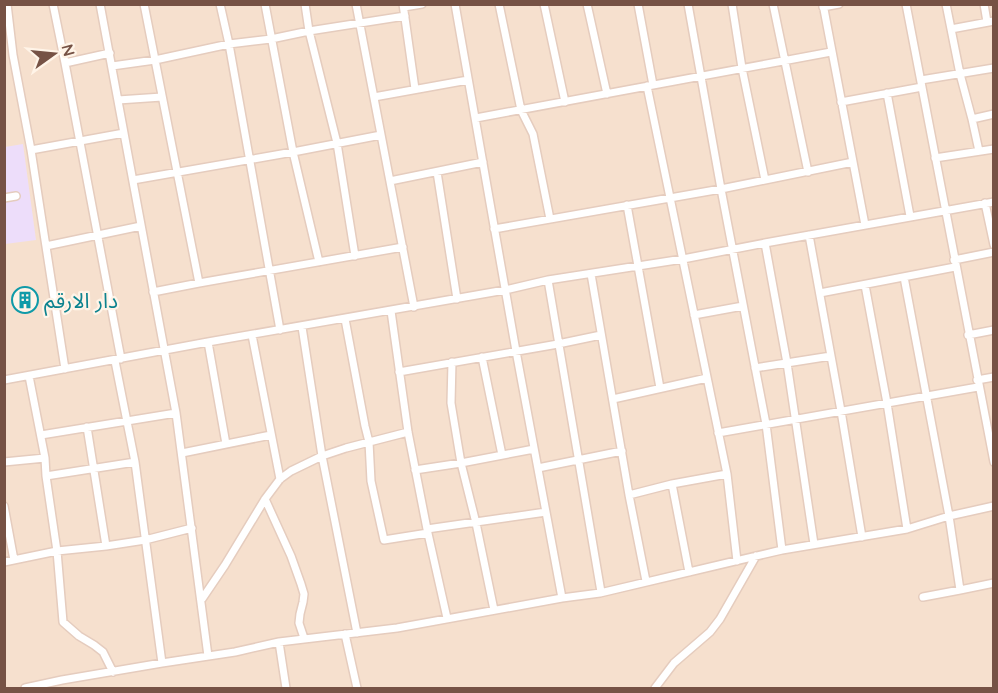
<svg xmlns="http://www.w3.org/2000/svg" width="998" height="693" font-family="Quicksand,'Noto Sans Arabic',sans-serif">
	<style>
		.residential { fill: #f6e0ce }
		.education { fill: #edddfa }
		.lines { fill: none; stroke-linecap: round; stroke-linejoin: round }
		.minor-casing { stroke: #e5ccbe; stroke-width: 10 }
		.minor { stroke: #fff; stroke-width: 7 }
		.labels { text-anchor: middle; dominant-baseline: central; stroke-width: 4.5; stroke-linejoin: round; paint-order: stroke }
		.culture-label { font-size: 21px; fill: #0d838f; stroke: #fff4e8; text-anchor: start }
	</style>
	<rect width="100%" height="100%" fill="#feefe0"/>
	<path class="residential" d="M5 5H993V688H5Z"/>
	<path class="education" d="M23 144 36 240 5 244V147Z"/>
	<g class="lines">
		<defs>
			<path id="minor" d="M7 4 13 55 31 150 65 369
				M53 4 65 63 121 359
				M100 4 176 413 208 656
				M144 4 199 283
				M220 4 229 44 280 330
				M265 4 293 152 319 262
				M305 4 309 31 337 143 355 256
				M356 4 414 307
				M403 4 415 89
				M455 4 516 351 562 598
				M499 4 521 110 533 134 550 219
				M544 4 565 102
				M587 4 607 94
				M638 4 653 85
				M688 4 721 189 766 424 782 550
				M732 4 742 68 765 180
				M773 4 808 172
				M823 4 865 225
				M906 4 994 462
				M946 4 960 74 972 119 979 151
				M984 4 987 22
				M404 7 422 4
				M823 7 839 4
				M951 29 994 21
				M65 63 110 53
				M112 66 155 60 229 44 271 39 309 31 405 16
				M921 80 994 68
				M647 86 727 474 737 561
				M887 93 910 216
				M374 97 468 80
				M118 100 162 97
				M841 102 922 87
				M476 118 831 52
				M972 119 994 114
				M31 150 124 133
				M935 158 994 149
				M437 172 457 299
				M133 180 293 152 381 135
				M390 181 483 162
				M4 198 16 196
				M985 203 994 245
				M627 205 660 388
				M494 229 721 189 853 162
				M809 235 841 411 862 537
				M765 243 787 363 814 544
				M46 246 141 226
				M954 260 994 252
				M591 274 629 495 646 581
				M904 277 949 516 960 590
				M548 280 601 592
				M865 285 887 403 907 529
				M153 292 199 283 403 247
				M820 293 955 267
				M391 311 408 432 427 529 447 618
				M694 315 743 306
				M345 319 365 426 369 442 371 481 384 540 428 533
				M302 327 322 456 357 633
				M252 335 280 479
				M968 335 994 330
				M208 342 226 444
				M482 357 502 455
				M115 361 135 462 162 663
				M452 362 451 403 461 463 476 523 494 610
				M755 368 831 356
				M399 372 558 344 601 335
				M29 376 45 458 46 476 57 551 63 622 79 636 94 645 103 652 113 672
				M4 380 208 342 505 290 548 280 683 259 765 243 994 202
				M977 380 994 377
				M613 399 707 378
				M87 427 106 546
				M718 433 978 387
				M41 435 176 413
				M182 453 271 435
				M4 462 45 458
				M538 468 622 451
				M415 470 461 463 534 449
				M46 476 135 462
				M672 484 689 572
				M629 495 672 484 727 474
				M265 499 291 556 301 584 304 594 303 602 300 614 299 623 304 638
				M4 506 14 560
				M427 529 546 512
				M4 562 57 551 106 546 145 540 192 528
				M923 597 960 590 994 583
				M202 599 225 565 265 499 280 479 291 471 322 456 346 448 408 432
				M345 634 357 688
				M279 642 286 688
				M25 688 62 680 162 663 235 652 279 642 397 628 562 598 600 593 782 550 907 529 949 516 994 506
				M655 688 674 663 710 632 720 619 756 556"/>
		</defs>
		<use href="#minor" class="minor-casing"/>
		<use href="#minor" class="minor"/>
	</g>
	<defs>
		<symbol id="building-ring" viewBox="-11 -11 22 22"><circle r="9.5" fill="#fff4e8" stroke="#0f9aa8" stroke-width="1.5"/><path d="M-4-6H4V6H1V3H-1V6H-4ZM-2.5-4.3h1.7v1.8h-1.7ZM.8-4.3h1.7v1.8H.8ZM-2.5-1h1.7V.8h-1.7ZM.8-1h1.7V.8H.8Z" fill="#0f9aa8"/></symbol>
	</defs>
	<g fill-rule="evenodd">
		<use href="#building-ring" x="10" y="285" width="30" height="30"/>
	</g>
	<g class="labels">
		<g class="culture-label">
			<text x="44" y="300">دار الارقم</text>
		</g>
	</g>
	<rect width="998" height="693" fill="none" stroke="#765245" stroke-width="12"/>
	<g transform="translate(54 54) rotate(75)" stroke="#fff4e8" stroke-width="4.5" paint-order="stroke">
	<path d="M0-4.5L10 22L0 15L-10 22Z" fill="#765245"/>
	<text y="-9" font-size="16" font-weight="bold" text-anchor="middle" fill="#765245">N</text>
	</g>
</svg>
